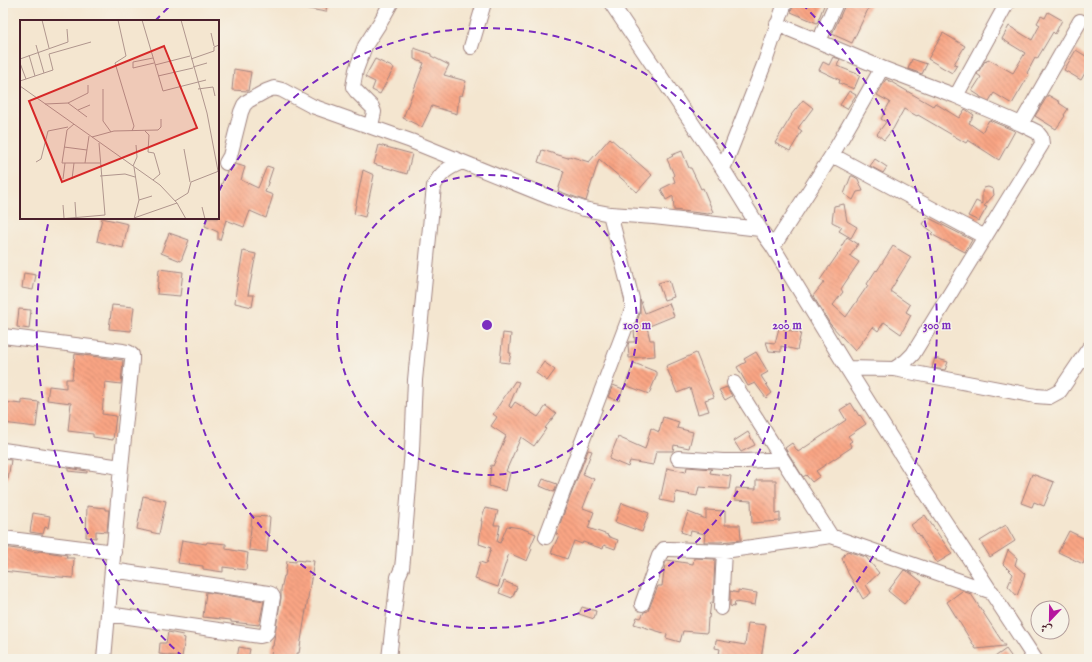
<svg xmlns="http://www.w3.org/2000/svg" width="1092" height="662" font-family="'IM FELL English',Amiri,serif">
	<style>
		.building { fill: url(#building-back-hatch) }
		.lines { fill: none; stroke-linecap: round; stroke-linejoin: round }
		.minor-casing { stroke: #9f827e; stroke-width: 16 }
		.minor { stroke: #fff; stroke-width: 14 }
		.ring { fill: none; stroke: #7b2cbf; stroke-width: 2; stroke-dasharray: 7 5 }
		.inset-road { fill: none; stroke: #b0968e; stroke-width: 1 }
		.view { fill: #d62828; fill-opacity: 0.15; stroke: #d62828; stroke-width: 2 }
		.inset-edge { fill: none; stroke: #4a1f2b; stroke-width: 2 }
		.centre { fill: #7b2cbf; stroke: #f7f3e8; stroke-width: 2 }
		.ring-label { font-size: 12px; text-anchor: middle; font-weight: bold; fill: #7b2cbf; stroke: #f7f3e8; stroke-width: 3; stroke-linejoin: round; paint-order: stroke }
	</style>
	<defs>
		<pattern id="building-back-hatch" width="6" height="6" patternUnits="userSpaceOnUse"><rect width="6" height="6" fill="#f9a584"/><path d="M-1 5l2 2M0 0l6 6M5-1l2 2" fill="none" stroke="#cc866c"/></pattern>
	</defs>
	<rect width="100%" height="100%" fill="#f7f3e8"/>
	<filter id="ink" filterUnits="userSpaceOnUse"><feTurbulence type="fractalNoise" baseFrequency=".025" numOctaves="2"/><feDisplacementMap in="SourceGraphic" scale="8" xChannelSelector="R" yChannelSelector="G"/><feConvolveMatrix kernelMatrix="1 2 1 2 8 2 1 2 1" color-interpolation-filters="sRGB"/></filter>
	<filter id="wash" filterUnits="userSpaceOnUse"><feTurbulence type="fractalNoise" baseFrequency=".012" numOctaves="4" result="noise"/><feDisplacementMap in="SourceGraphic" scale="16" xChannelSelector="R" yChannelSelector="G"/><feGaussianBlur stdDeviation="0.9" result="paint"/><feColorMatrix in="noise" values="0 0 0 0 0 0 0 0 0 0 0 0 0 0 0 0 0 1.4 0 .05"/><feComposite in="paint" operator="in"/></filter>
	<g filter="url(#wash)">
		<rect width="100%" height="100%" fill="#f4e6d0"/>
		<g id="blocks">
			<path class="building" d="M298 3H327L326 12 298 7Z
				M794 3H825L817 23 791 12Z
				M846 3H871L852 43 832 34Z
				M1048 12 1062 20 1055 34 1053 32 1037 59 1035 58 1027 73 1029 75 1012 104 994 93 989 101 980 97V96L972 91 981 77 977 74 985 61 986 62 988 59 1013 73 1025 53 1002 39 1009 26 1032 40 1040 25 1037 23 1041 16 1045 18Z
				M943 33 965 46 954 64 957 65 952 73 928 59Z
				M414 48 431 54V56L449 65 444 75 466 81 462 96 459 95 457 114 432 106 422 127 403 118 424 63 414 59Z
				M1076 50 1089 58V66L1081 80 1064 70Z
				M833 57 840 59 837 66 860 75 854 89 839 83 840 80 819 70 823 62 829 65Z
				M375 59 394 68 380 94 372 90 375 82 365 77Z
				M912 59 927 64 922 74 908 69Z
				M234 69 251 72 248 91 232 90Z
				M886 79 933 106 935 103 959 118 965 109 974 115 969 123 982 132 989 120 1015 131 999 160 968 140 966 143 918 115 917 116 904 109 893 129 884 140 877 134 886 122 881 119 890 102 877 95Z
				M849 91 856 95 847 109 840 105Z
				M1048 95 1060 102 1059 103 1068 109 1064 115 1065 116 1056 129 1035 116Z
				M803 100 813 108 798 128 802 131 790 151 775 143 792 115H791Z
				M610 138 652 175 637 192 599 159 586 201 558 191 564 171 538 162 542 150 568 158 569 156 589 162Z
				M379 145 412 154 407 174 374 164Z
				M682 151 689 168H691L701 189 703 188 713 212 708 214 674 210 673 196 666 200 661 189 675 182 673 176 674 175 667 159 673 156 672 155Z
				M875 159 887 167 883 173 870 166Z
				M235 164 245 167 241 180 258 188 267 166 273 168 265 192 273 195 266 218 250 211 244 227 226 220 220 240H218V232L205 226 208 218H218V193L227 171 231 170Z
				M363 170 374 175 365 217 354 214Z
				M851 176H853L858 179 863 191 857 192 853 200 844 194Z
				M988 187 993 189 994 195 984 206 987 207 979 221 968 216 976 201 982 204V192L984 188Z
				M844 204 847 221 857 227 851 238 839 231 842 227 832 222 834 206Z
				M927 217 972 240 965 252 931 234 933 232 922 224Z
				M102 218 128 224 123 248 97 241Z
				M169 233 189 240 181 261 161 253Z
				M847 237 858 244 850 256 859 262 841 289 843 292 833 305 846 317 868 285 867 284 876 270 877 271 893 246 911 257 890 291 910 305 906 312 911 315 901 334 884 322 878 331 873 327 855 351 830 324 813 296 824 282 820 280 842 248 841 247Z
				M243 251 256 254 248 295H254L252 307 235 303 236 291Z
				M159 269 183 272 180 296 157 294Z
				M24 273 36 275 33 290 22 288Z
				M669 280 674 297 664 300 658 283Z
				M640 299 645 313 669 303 674 316 647 327 650 340H654L655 356 629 358 628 345 629 342H635L634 329 640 313Z
				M112 305 134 307 131 331 109 329Z
				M19 309 31 310 29 329 17 327Z
				M779 328 801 333 797 350 781 346V352L769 351 766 342 775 343Z
				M503 333 511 334 509 353H511L509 363 500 362Z
				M756 352 768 372 761 376 772 393 766 398 755 383 748 386 737 367 746 362 744 359Z
				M696 353 714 397 705 400 709 411 698 414 690 388 677 393 666 366Z
				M75 354 123 360 121 384 105 382 102 414 116 416 113 440 93 437V434L68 431 71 403 47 400 49 386 66 388V379H72Z
				M935 358 948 362 945 370 932 368Z
				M544 362 555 370 547 381 536 373Z
				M634 363 657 372V375L649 394 625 385Z
				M515 381 519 382 509 406 511 408 515 402 538 417 546 406 556 414 545 428 546 429 534 446 521 437 506 471 510 473 506 491 489 486 491 465 493 466 506 436 491 426 497 417 493 414Z
				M613 385 623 389 619 401 608 397Z
				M727 387 732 396 725 400 719 390Z
				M22 400 39 402 36 427 3 423V402L22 404Z
				M851 403 859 416 860 415 866 424 848 436 852 441 849 443 852 447 816 471 820 476 812 482 806 475 803 477 785 448 792 443 798 452 846 420 840 410Z
				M663 417 679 422 677 428 693 432 689 448 674 445 673 451H656L653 465 630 461 628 467 609 459 618 437 645 449 651 428 659 432Z
				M748 432 755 445 741 452 734 441Z
				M588 450 592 451 583 474 594 479 583 508 594 512 588 528 608 535 607 536 618 540 615 549 604 545 603 549 583 542 582 544 574 541 567 559 551 553 559 535 556 534Z
				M3 459 11 460 8 479 3 478Z
				M687 467 712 469 711 470 710 473 731 476 729 489 699 487 697 496 676 492 674 503 660 500 667 468 686 472Z
				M68 468 87 471V473L68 471Z
				M1032 474 1054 482 1044 506 1034 502 1032 507 1021 503Z
				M543 479 557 484 554 492 540 486Z
				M756 480H776V514L780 513V521L752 523 751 501 735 500 736 488 756 489Z
				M143 496 166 501 159 534 137 529Z
				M622 503 649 513 642 532 615 522Z
				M87 506 105 508V510H109L107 532 96 531V538L86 537Z
				M485 508 498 511 494 525H500L497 542 500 543 507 526 521 528 536 534 530 548 532 549 527 561 509 553 498 587 475 579 480 562 486 564 491 548 479 544 482 521H481Z
				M706 510 725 511V525H740L741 540 720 542H704L705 534 691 531 690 535 681 532 688 512 706 519Z
				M33 513 50 516 48 528 45 527 43 534 30 532Z
				M925 515 952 554 937 563 918 533 917 534 911 525Z
				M252 516 270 517 267 552 249 550Z
				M1006 525 1015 541 990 557 980 541Z
				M1069 531 1089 541V552L1083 564 1058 552Z
				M182 540 206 544 207 542 226 544V549L248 553 246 570 223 567V572L203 569V566L178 563Z
				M3 547 38 552 39 551 67 555 66 558H74L73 578 48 576 3 571Z
				M1008 550 1017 558 1015 565 1025 574 1017 596 1008 586 1013 574 1003 564Z
				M847 551 866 557 879 573 866 585 871 593 863 599 848 573 842 558Z
				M694 558 715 559 713 603 711 602 709 618H708L707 633 683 631 680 642 666 638 667 634 634 624 637 617 641 618 644 612 648 611 658 586H662L665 564 667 560 693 564Z
				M296 560 304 561V560L314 561 299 653H297V658L271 656 272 646H273L275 633 281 598V589L284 576H285L287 561 296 562Z
				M904 570 909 572 922 582 904 604 888 591Z
				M504 581 517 587 512 598 499 593Z
				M738 590 757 593 755 605 735 602 734 607 730 606V591L738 593Z
				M962 591 971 594 1005 646 976 649 947 602Z
				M206 592 264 601 259 625 231 622V620L203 617Z
				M582 607 596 611 594 619 579 614Z
				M748 623 766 625 761 659H718L720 649 715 648 716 640 745 645Z
				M168 632 183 635 182 637 185 638 182 657 159 654 160 643H166Z
				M239 647 250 649 248 659 237 658Z
				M1006 649 1013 659H992Z"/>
		</g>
	</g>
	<g filter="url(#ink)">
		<use href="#blocks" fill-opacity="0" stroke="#9f827e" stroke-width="1"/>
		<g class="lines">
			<defs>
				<path id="minor" d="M611 3 723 169 760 229 773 247 847 368 913 473 1035 659
					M777 24 882 68 956 96 1021 124 1037 132 1041 137 1042 144 913 354 906 361 894 369 847 368
					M819 41 836 3
					M471 47 484 3
					M956 96 1007 3
					M1021 124 1080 21
					M371 126 374 112 372 107 356 91 353 87 354 81 356 70 365 46 381 21 391 3
					M832 155 985 237
					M226 163 230 156 241 112 244 105 248 101 266 91 274 88 282 90 312 106 411 141 554 199 584 209 610 214 654 217 760 229
					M723 169 765 62 785 3
					M773 247 832 155 882 68
					M3 336 123 351 128 352 132 355V360L121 467 104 659
					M894 369 1036 396 1049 397 1060 391 1089 348
					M734 383 831 536
					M3 450 121 467
					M678 458 723 461H746L782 459
					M546 537 632 310V299L610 214
					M3 538 114 552
					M642 604 659 556 664 549H670L724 551 831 536 992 592
					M721 608 724 551
					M108 614 260 636 264 635 267 632 273 597 271 594 268 593 112 570
					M389 659 398 577 402 568 403 559 412 450 415 380 434 186C441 172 448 168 462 162"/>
			</defs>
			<use href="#minor" class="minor-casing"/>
			<use href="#minor" class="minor"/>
		</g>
	</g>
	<g class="ring">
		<circle cx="487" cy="325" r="150"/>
		<path d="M219 191A300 300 0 1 1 206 220"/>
		<path d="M183 657A450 450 0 0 1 49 220M155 21A450 450 0 0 1 172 4M802 4A450 450 0 0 1 791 657"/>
	</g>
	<g transform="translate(20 20)">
		<rect width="199" height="199" fill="#f4e6d0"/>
		<path class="inset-road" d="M22 0 29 28M98 0 106 36 95 43 114 106 112 111M122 0 143 71 186 60M161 0 187 93 198 151M191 13 194 26M16 25 24 53M9 35 15 56M133 38 113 42V48L134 43M0 39 48 22 47 9M171 39 194 31V27L199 25M0 43 6 59M135 45 170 36M173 47 187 43M138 56 173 48M0 61 33 50 29 34 71 22M0 66 140 165 157 183 166 199M83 69V101L91 112M178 69 193 67 195 76M48 83 67 97M25 84 48 83 68 73V65M58 90 70 85M54 104 47 110 42 143H80M125 111 129 115 128 132 134 133 140 154 133 160M72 117 94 111 138 110 141 107V99M44 127 67 130M164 129 170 162M16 142 21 139 28 111 48 107M65 143 69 116M113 146 117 137 116 125M80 156 105 154 115 157M43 159 45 143M52 159 54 143M119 180 132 176M155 181 168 173 171 162 199 151M55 182 56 197M43 185 44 198M182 187 185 199M114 198 157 183M39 199 85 195 79 123M114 199 119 180 114 147"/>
		<path class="view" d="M144 26 177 108 42 162 9 81Z"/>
		<rect width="199" height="199" class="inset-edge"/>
	</g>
	<circle cx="487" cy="325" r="6" class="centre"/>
	<g class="ring-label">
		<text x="637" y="329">100 m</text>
		<text x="787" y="329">200 m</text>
		<text x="937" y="329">300 m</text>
	</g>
	<rect width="1092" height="662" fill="none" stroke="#f7f3e8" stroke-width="16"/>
	<g transform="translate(1050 620) rotate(202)"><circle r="19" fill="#f7f3e8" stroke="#b29e9c"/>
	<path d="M0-3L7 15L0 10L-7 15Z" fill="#b5179e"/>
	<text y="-6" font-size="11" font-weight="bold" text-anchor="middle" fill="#4a1f2b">ش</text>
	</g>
</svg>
